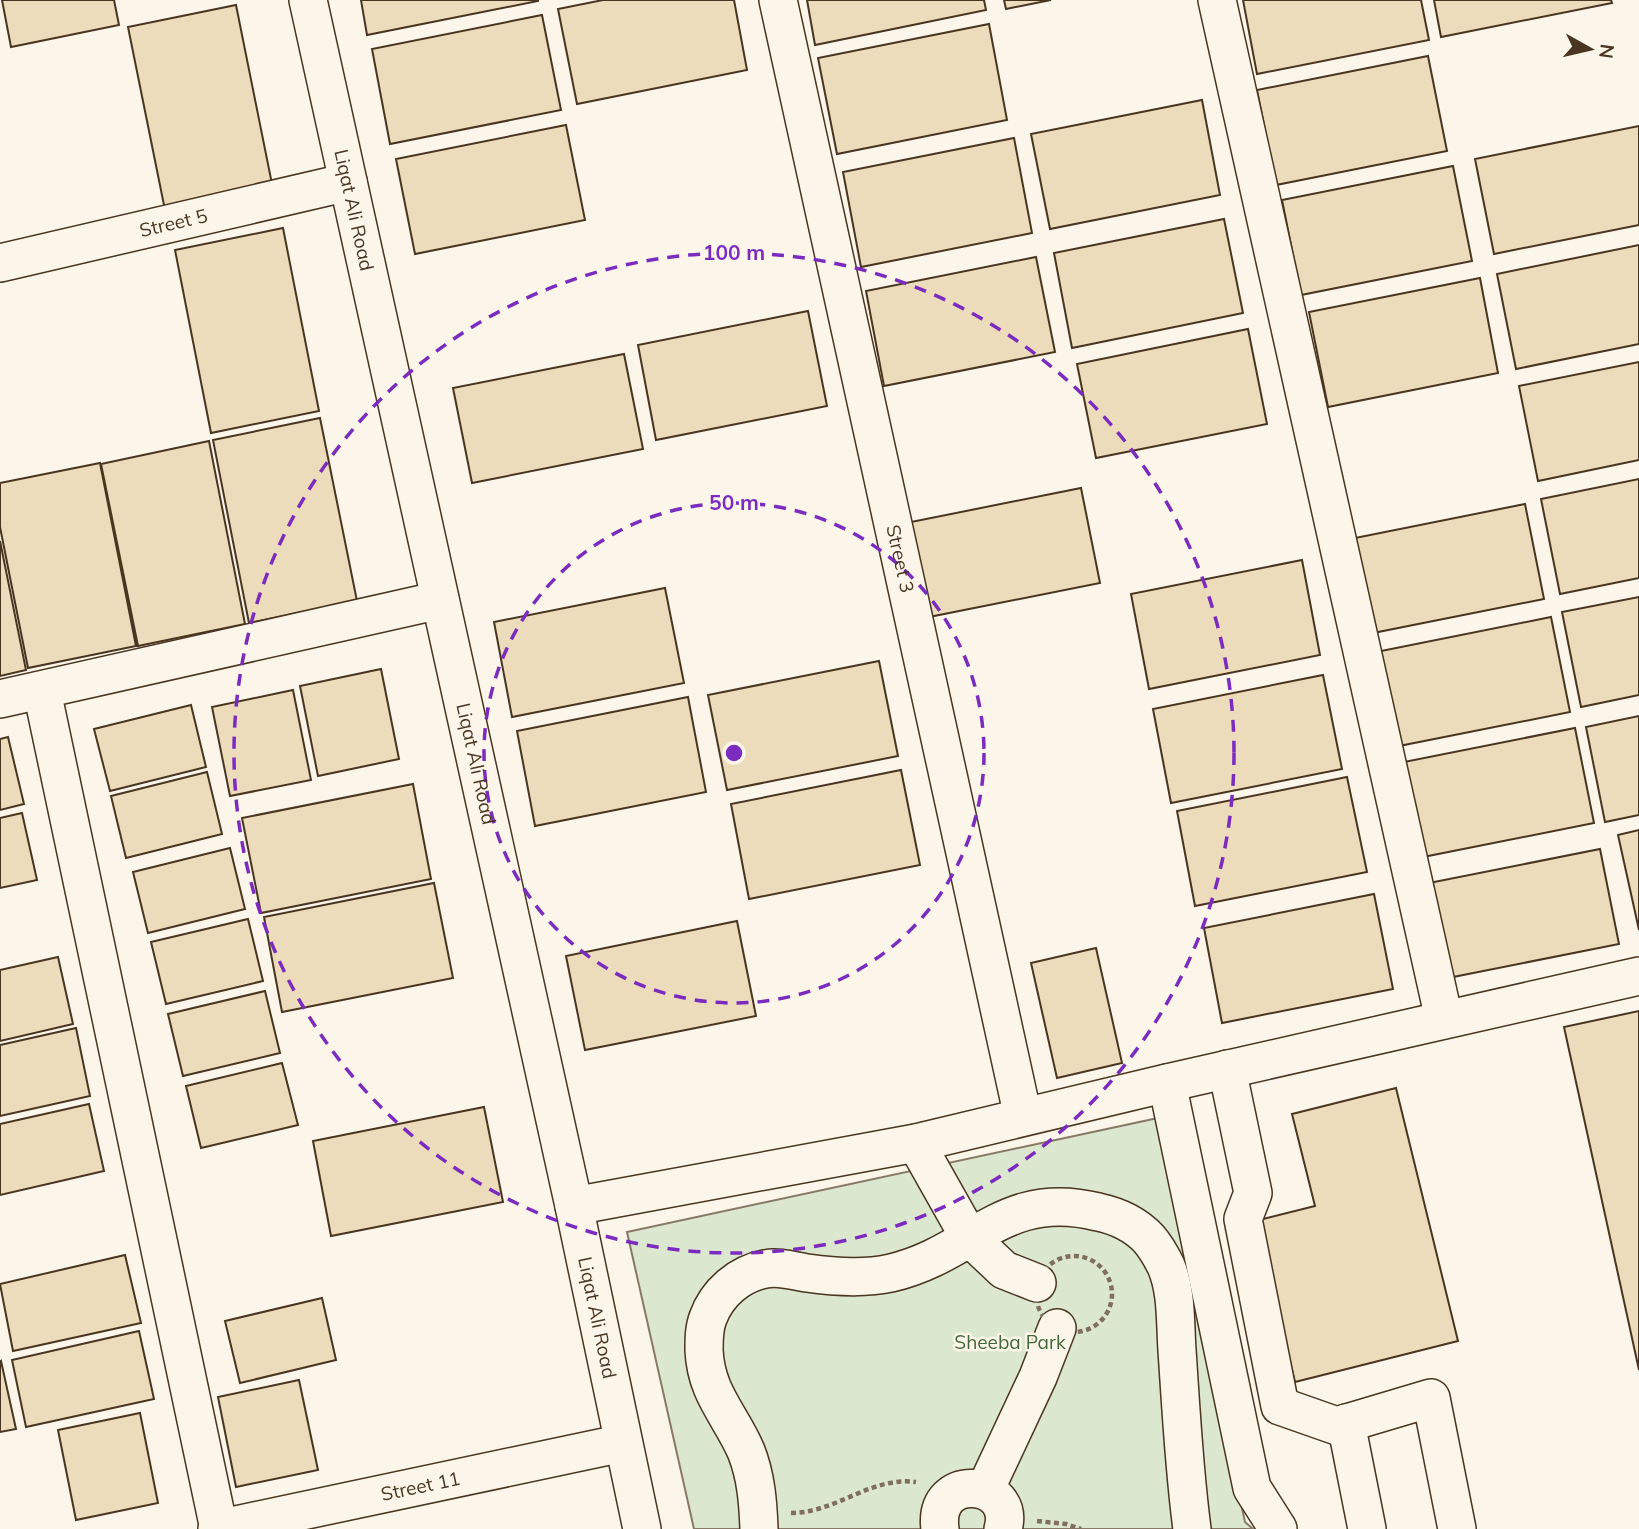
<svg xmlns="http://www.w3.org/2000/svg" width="1639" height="1529" font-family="Mulish,sans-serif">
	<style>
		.green { fill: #dce7d0; stroke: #887966; stroke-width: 2 }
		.building { fill: #ecdcbc; stroke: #4a3520; stroke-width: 2 }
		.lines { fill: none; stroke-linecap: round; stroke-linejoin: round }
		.minor-casing { stroke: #4a3520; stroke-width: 40 }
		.path { stroke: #7f6f5c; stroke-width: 4.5; stroke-dasharray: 5 3.5; stroke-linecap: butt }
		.minor { stroke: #fbf6e9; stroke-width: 37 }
		.ring { fill: none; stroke: #7b2cbf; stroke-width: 3.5; stroke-dasharray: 12 9 }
		.labels { text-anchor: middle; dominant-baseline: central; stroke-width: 5; stroke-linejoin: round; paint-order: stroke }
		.street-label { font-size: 19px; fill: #4a3520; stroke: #fbf6e9 }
		.park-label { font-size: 19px; fill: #436837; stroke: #fbf6e9 }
		.centre { fill: #7b2cbf; stroke: #fbf6e9; stroke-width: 3.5 }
		.ring-label { font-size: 21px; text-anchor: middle; font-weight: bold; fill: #7b2cbf; stroke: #fbf6e9; stroke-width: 5; stroke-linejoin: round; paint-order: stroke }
	</style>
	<rect width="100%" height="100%" fill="#fbf6e9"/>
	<path class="green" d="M1158 1118 1245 1522 1253 1529H694L627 1232Z"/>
	<path class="building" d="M2 0H114L119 25 11 47Z
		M361 0H538V1L367 35Z
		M603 0H734L747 70 577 104 558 9Z
		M807 0H984L986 10 815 45Z
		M1004 0H1051L1006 9Z
		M1243 0H1421L1429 40 1257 74Z
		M1434 0H1611L1612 3 1441 37Z
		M236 5 273 189 165 210 128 27Z
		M542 15 561 110 390 144 372 49Z
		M989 24 1007 120 837 154 818 58Z
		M1428 56 1447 151 1276 185 1257 90Z
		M1202 100 1220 195 1050 229 1031 134Z
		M566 125 585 220 415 254 396 159Z
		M1639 126V225L1494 254 1475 159Z
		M1014 138 1032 233 861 267 843 172Z
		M1453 166 1472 261 1301 295 1282 200Z
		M1224 219 1243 313 1072 348 1054 253Z
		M283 228 319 411 211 433 175 250Z
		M1639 245V344L1516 369 1497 274Z
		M1036 257 1055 352 884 386 866 291Z
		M1480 278 1498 373 1328 407 1309 312Z
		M808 311 827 406 656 440 638 345Z
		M1248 329 1267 424 1096 458 1077 364Z
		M624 354 643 449 472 483 453 388Z
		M1639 362V460L1538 481 1519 386Z
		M320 418 357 601 249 623 213 440Z
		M209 441 245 624 138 646 101 464Z
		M100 463 136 646 28 668 0 527V483Z
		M1639 479V578L1560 594 1541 499Z
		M1081 488 1100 583 929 617 911 522Z
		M1525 504 1544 599 1373 633 1355 538Z
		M0 541 26 670 0 676Z
		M1302 560 1320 655 1149 689 1131 594Z
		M665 588 684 683 512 717 494 622Z
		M1639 597V695L1581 707 1562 612Z
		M1551 617 1570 712 1399 746 1381 651Z
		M879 661 898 756 727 790 708 695Z
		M381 669 399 759 318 776 300 686Z
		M1323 675 1342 769 1171 803 1153 709Z
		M293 690 311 780 230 796 212 707Z
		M688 697 706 792 535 826 517 731Z
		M191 705 206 767 110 791 94 729Z
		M1639 716V815L1605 822 1586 727Z
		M1575 728 1594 823 1423 857 1404 762Z
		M8 737 24 804 0 810V739Z
		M901 770 920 865 749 899 731 804Z
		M207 772 222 834 126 858 111 796Z
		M1347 777 1367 872 1195 906 1177 811Z
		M413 784 431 879 261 913 242 818Z
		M22 813 37 880 0 888V818Z
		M1639 830V930L1618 835Z
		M230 848 245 909 148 933 133 872Z
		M1600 849 1619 944 1448 978 1429 883Z
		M434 883 453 978 282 1012 264 917Z
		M1374 894 1393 989 1222 1023 1204 928Z
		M248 919 263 981 166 1004 151 942Z
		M737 921 756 1016 585 1050 566 956Z
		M1096 948 1122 1063 1057 1078 1031 963Z
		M58 957 73 1024 0 1041V970Z
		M265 991 280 1053 183 1076 168 1014Z
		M1639 1011V1370L1564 1027Z
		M76 1028 90 1096 0 1116V1045Z
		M282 1063 298 1125 201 1148 186 1086Z
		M1396 1088 1458 1341 1295 1382 1255 1221 1315 1206 1292 1114Z
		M89 1104 104 1171 0 1195V1124Z
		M484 1107 503 1202 331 1236 313 1141Z
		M125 1255 141 1323 13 1351 0 1284Z
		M322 1298 336 1360 240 1383 225 1321Z
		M139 1331 154 1399 26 1427 12 1360Z
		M1 1361 16 1429 0 1432V1362Z
		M299 1380 318 1470 236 1487 218 1397Z
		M140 1413 158 1503 76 1520 58 1430Z"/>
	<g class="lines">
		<defs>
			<g id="minor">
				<path id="s1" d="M308 0 574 1206 642 1529"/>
				<path id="s2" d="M778 0 1023 1117"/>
				<path d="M1217 0 1444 1019"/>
				<path id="s3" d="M0 263 348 182"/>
				<path d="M42 691 219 1529"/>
				<path d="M0 699 440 600"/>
				<path d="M1227 1069 1253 1193 1243 1219 1280 1406 1337 1426 1431 1398 1457 1529"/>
				<path d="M1167 1083 1252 1488 1278 1529"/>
				<path d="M916 1143 969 1237 1004 1270 1037 1283"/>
				<path d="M574 1206 916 1143 1167 1083 1639 976"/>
				<path d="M1346 1423 1367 1529"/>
				<path d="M985 1490 1038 1377 1057 1328"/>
				<path id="s4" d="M217 1529 623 1443"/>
				<path d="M759 1529C758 1502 756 1476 746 1451 730 1414 706 1394 704 1350 704 1339 704 1328 708 1318 717 1293 739 1274 765 1269 779 1266 794 1271 807 1273 835 1277 864 1279 891 1273 973 1254 1004 1188 1098 1212 1117 1216 1136 1225 1149 1239 1155 1246 1162 1258 1166 1266 1177 1292 1175 1322 1177 1350 1181 1409 1184 1469 1192 1529"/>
				<path d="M940 1529C932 1470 1017 1480 1003 1529"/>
			</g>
		</defs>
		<use href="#minor" class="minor-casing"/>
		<path class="path" d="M1036 1294a38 38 0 1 1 76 0a38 38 0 1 1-76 0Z
			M791 1513C836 1513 871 1476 916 1482
			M1037 1521 1066 1524 1081 1529"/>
		<use href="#minor" class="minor"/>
	</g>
	<g class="ring">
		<circle cx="734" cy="753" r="250"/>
		<circle cx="734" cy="753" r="500"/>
	</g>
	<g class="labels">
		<g class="street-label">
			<text stroke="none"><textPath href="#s1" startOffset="215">Liqat Ali Road</textPath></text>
			<text stroke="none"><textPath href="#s3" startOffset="178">Street 5</textPath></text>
			<text stroke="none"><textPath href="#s2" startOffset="572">Street 3</textPath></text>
			<text stroke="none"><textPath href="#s1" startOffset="782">Liqat Ali Road</textPath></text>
			<text stroke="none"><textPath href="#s1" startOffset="1349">Liqat Ali Road</textPath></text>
			<text stroke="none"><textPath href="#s4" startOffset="208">Street 11</textPath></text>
		</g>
		<g class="park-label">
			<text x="1010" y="1342">Sheeba Park</text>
		</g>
	</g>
	<circle cx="734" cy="753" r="10" class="centre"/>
	<g class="ring-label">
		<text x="734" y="260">100 m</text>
		<text x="734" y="510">50 m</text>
	</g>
	<g transform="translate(1590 49) rotate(98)" stroke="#fbf6e9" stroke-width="5" paint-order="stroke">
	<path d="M0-5L12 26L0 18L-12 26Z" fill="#4a3520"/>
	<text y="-10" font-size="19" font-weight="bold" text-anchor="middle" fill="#4a3520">N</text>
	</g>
</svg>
